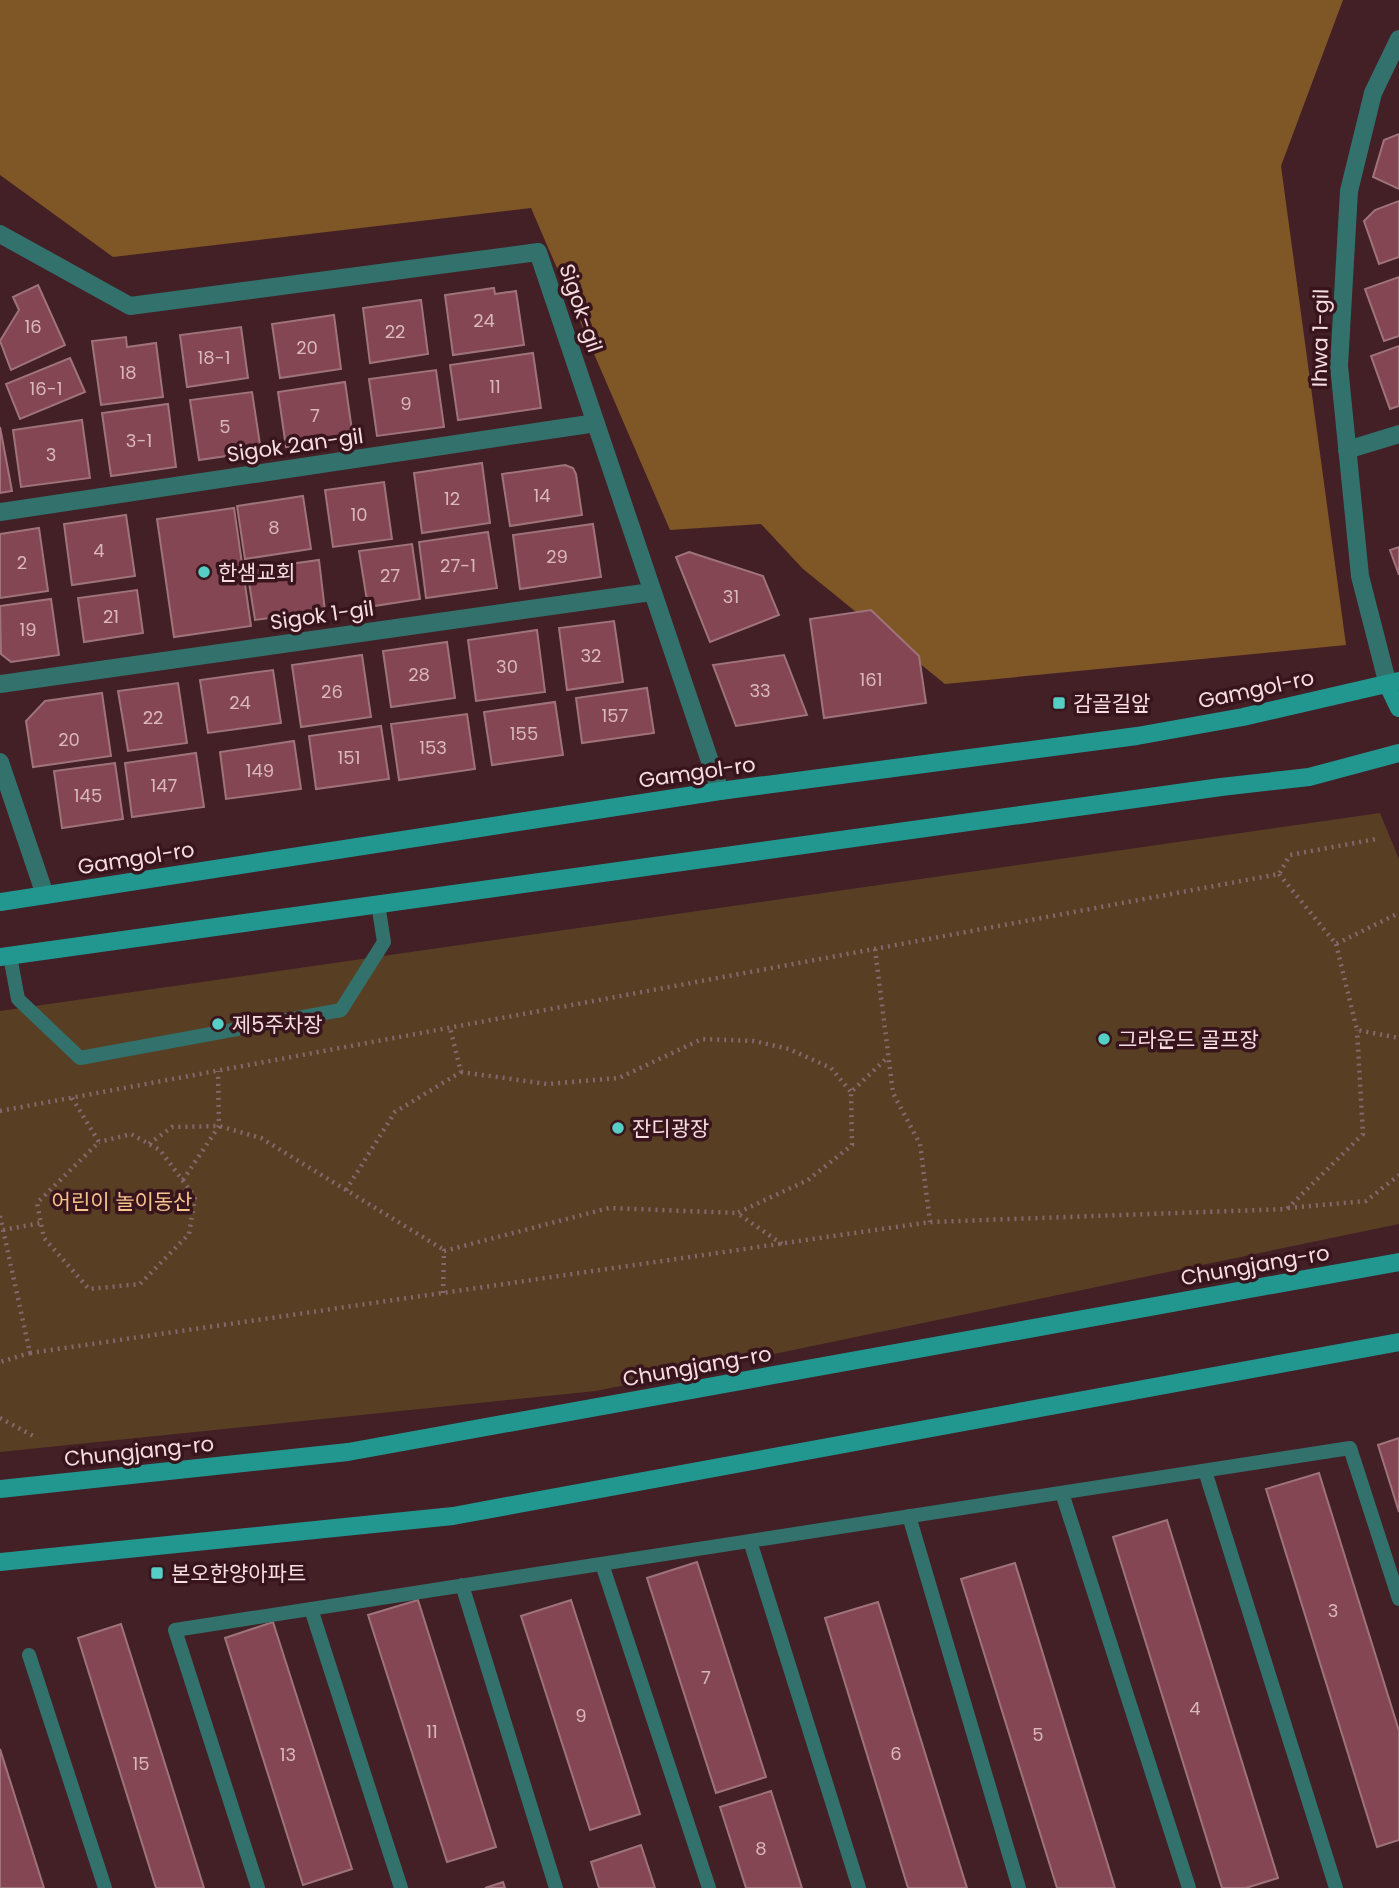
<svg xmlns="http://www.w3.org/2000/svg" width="1399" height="1888" font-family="Poppins,'Noto Sans KR',sans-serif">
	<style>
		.green { fill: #583f23 }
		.forest { fill: #7f5625 }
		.building { fill: #844652; stroke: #9f737a; stroke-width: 2 }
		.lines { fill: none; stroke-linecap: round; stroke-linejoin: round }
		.path { stroke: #87676d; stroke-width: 4.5; stroke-dasharray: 2 5; stroke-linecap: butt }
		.lane { stroke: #32716c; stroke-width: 14 }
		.street { stroke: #32716c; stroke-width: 18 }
		.secondary { stroke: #229790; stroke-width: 18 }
		.poi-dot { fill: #55cec5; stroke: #38151d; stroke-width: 2.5 }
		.labels { text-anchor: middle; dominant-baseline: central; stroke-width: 7; stroke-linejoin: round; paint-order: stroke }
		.number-label { font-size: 18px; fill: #dab7bd }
		.street-label { font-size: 21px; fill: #f6dde1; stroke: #38151d }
		.poi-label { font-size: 21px; fill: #f6dde1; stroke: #38151d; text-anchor: start }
		.park-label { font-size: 21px; fill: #f7c48c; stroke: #38151d }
	</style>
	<rect width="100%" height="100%" fill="#431f26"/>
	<path class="green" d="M1380 813 1399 859V1224L596 1391 0 1452V1011Z"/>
	<path class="forest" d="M0 0H1343L1281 166 1346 645 945 684 803 569 761 524 670 530 531 208 113 257 0 175Z"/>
	<path class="building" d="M1399 134V189L1373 177 1384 140Z
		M1399 201V257L1379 264 1364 221 1375 210Z
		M1399 277V336L1384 341 1365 289Z
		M38 285 65 345 11 370 0 341 19 310 13 297Z
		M494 288 495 294 516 291 524 345 453 355 445 295Z
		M421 300 428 354 370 363 363 308Z
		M334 315 341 369 280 378 272 324Z
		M241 327 248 378 187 387 180 335Z
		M126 337 127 347 156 343 163 397 101 405 92 341Z
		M1399 346V406L1390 409 1371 356Z
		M533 353 541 408 458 420 450 365Z
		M70 358 85 392 20 419 6 384Z
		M436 370 444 427 377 436 369 379Z
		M345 382 353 437 286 447 278 392Z
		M252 392 261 451 199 460 190 400Z
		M168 404 176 467 111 476 102 413Z
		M82 420 90 478 21 487 13 430Z
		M0 427 12 491 0 493Z
		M482 463 490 523 422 533 414 473Z
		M565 465 573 468 576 474 582 515 510 526 502 474Z
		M384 482 392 539 333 547 325 490Z
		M303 496 311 549 245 559 237 506Z
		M234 508 251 626 174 637 157 519Z
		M126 515 135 576 72 585 64 524Z
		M593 524 601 577 520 589 513 535Z
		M39 528 48 591 0 598V534Z
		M488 532 497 588 426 598 419 542Z
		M412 544 420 599 368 607 359 551Z
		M1399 547V575L1390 550Z
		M689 552 763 576 779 615 710 642 676 557Z
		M319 560 325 611 255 620 247 570Z
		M137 590 143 633 84 642 78 598Z
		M51 599 59 655 11 662 1 654 0 606Z
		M871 610 919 656 926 703 824 718 810 619Z
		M614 621 623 682 567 690 559 628Z
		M537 630 545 692 476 701 468 640Z
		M447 642 455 698 391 707 383 651Z
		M362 655 371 717 301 727 292 665Z
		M784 655 807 715 736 726 713 665Z
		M273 670 281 723 208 733 200 680Z
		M178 683 187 743 128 751 118 691Z
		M647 688 654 733 582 743 576 698Z
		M102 693 111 756 33 767 26 721 45 701Z
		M555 702 563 755 492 765 484 712Z
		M467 714 475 769 399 780 391 724Z
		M381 726 389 779 316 789 309 736Z
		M294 741 301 789 226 799 220 752Z
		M196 753 204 807 132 817 125 763Z
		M115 763 123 819 62 828 54 771Z
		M1399 1438V1512L1378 1445Z
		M1319 1473 1399 1731V1840L1377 1847 1266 1489Z
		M1167 1520 1278 1878 1246 1888H1222L1113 1537Z
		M697 1562 766 1777 716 1793 647 1578Z
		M1015 1563 1115 1888H1057L961 1579Z
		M418 1600 496 1847 447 1862 368 1615Z
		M571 1600 640 1814 590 1830 521 1616Z
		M878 1602 967 1888H908L825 1618Z
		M273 1622 352 1869 303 1885 225 1638Z
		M121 1624 204 1888H156L78 1638Z
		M0 1749 44 1888H0Z
		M771 1791 802 1888H746L720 1807Z
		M641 1845 655 1888H599L591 1862Z
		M503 1882 505 1888H485Z"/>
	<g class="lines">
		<path class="path" d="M1279 874 1336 944 1399 913
			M1336 944 1357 1030 1399 1038
			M875 949 893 1093 920 1144 930 1222
			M461 1072 547 1084 619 1078 702 1039 754 1041 789 1049 831 1068 851 1092
			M72 1098 99 1142 37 1203 44 1238 89 1289 140 1284 189 1234 195 1197 160 1150 131 1134 99 1142
			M0 1111 1279 874 1290 855 1376 839
			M149 1144 172 1127 219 1126 261 1138 444 1250
			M183 1180 219 1126 218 1071
			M346 1190 395 1112 461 1072 450 1028
			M1288 1208 1366 1201 1399 1175
			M0 1216 30 1353 0 1362
			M3 1230 41 1223
			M782 1244 737 1213 808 1180 852 1145 851 1092 888 1057
			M443 1293 444 1251 609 1208 737 1213
			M30 1353 930 1222 1287 1209 1363 1134 1357 1030
			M0 1418 37 1438"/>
		<path class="lane" d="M10 956 18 999 80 1058 341 1010 384 942 378 904
			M1205 1471 1336 1888
			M1062 1493 1189 1888
			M909 1516 1019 1888
			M750 1541 859 1888
			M602 1564 709 1888
			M462 1585 556 1888
			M311 1609 401 1888
			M29 1655 105 1888
			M258 1888 175 1630 1350 1448 1399 1599"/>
		<path class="street" d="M0 234 130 306 538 252 720 791
			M1347 450 1399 434
			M0 512 596 423
			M0 684 651 592
			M1388 685 1360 576 1339 366 1349 191 1373 93 1399 39
			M0 762 45 895"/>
		<path class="secondary" d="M1388 685 1399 708
			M0 902 720 791 1137 736 1243 717 1399 681
			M0 957 1221 787 1309 777 1399 753
			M0 1489 348 1452 1399 1262
			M0 1562 453 1516 1399 1342"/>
	</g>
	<g class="poi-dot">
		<circle cx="204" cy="572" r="7"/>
		<rect x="1052" y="696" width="14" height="14" rx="3.5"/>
		<circle cx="218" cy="1024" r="7"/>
		<circle cx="1104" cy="1039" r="7"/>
		<circle cx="618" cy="1128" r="7"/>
		<rect x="150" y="1566" width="14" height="14" rx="3.5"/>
	</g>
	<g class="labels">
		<g class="number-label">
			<text x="484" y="320">24</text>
			<text x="33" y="326">16</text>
			<text x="395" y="331">22</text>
			<text x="307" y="347">20</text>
			<text x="214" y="357">18-1</text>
			<text x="128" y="372">18</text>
			<text x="495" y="386">11</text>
			<text x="46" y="388">16-1</text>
			<text x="406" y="403">9</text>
			<text x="315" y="415">7</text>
			<text x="225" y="426">5</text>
			<text x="139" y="440">3-1</text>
			<text x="51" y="454">3</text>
			<text x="542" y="495">14</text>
			<text x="452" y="498">12</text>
			<text x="359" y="514">10</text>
			<text x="274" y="527">8</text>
			<text x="99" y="550">4</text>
			<text x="557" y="556">29</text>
			<text x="22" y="562">2</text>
			<text x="458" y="565">27-1</text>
			<text x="390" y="575">27</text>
			<text x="731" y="596">31</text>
			<text x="111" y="616">21</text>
			<text x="28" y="629">19</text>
			<text x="591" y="655">32</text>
			<text x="507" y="666">30</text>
			<text x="419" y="674">28</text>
			<text x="871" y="679">161</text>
			<text x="760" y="690">33</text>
			<text x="332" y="691">26</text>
			<text x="240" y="702">24</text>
			<text x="615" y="715">157</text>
			<text x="153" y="717">22</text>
			<text x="524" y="733">155</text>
			<text x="69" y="739">20</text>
			<text x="433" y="747">153</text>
			<text x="349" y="757">151</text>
			<text x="260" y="770">149</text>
			<text x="164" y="785">147</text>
			<text x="88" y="795">145</text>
			<text x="1333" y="1610">3</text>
			<text x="706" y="1677">7</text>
			<text x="1195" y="1708">4</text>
			<text x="581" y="1715">9</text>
			<text x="432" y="1731">11</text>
			<text x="1038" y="1734">5</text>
			<text x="896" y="1753">6</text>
			<text x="288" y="1754">13</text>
			<text x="141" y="1763">15</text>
			<text x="761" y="1848">8</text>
		</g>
		<g class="street-label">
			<text transform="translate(581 308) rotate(71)">Sigok-gil</text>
			<text transform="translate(1320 338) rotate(-89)">Ihwa 1-gil</text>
			<text transform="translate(295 445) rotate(-8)">Sigok 2an-gil</text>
			<text transform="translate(322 615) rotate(-8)">Sigok 1-gil</text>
			<text transform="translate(1256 689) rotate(-12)">Gamgol-ro</text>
			<text transform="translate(697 772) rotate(-8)">Gamgol-ro</text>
			<text transform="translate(136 858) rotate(-9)">Gamgol-ro</text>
			<text transform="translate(1255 1265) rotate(-10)">Chungjang-ro</text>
			<text transform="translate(697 1366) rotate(-10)">Chungjang-ro</text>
			<text transform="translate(139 1451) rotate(-6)">Chungjang-ro</text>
		</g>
		<g class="poi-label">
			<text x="218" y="572">한샘교회</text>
			<text x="1073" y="703">감골길앞</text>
			<text x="232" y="1024">제5주차장</text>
			<text x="1118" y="1039">그라운드 골프장</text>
			<text x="632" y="1128">잔디광장</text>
			<text x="171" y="1573">본오한양아파트</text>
		</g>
		<g class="park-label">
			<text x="122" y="1201">어린이 놀이동산</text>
		</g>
	</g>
</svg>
